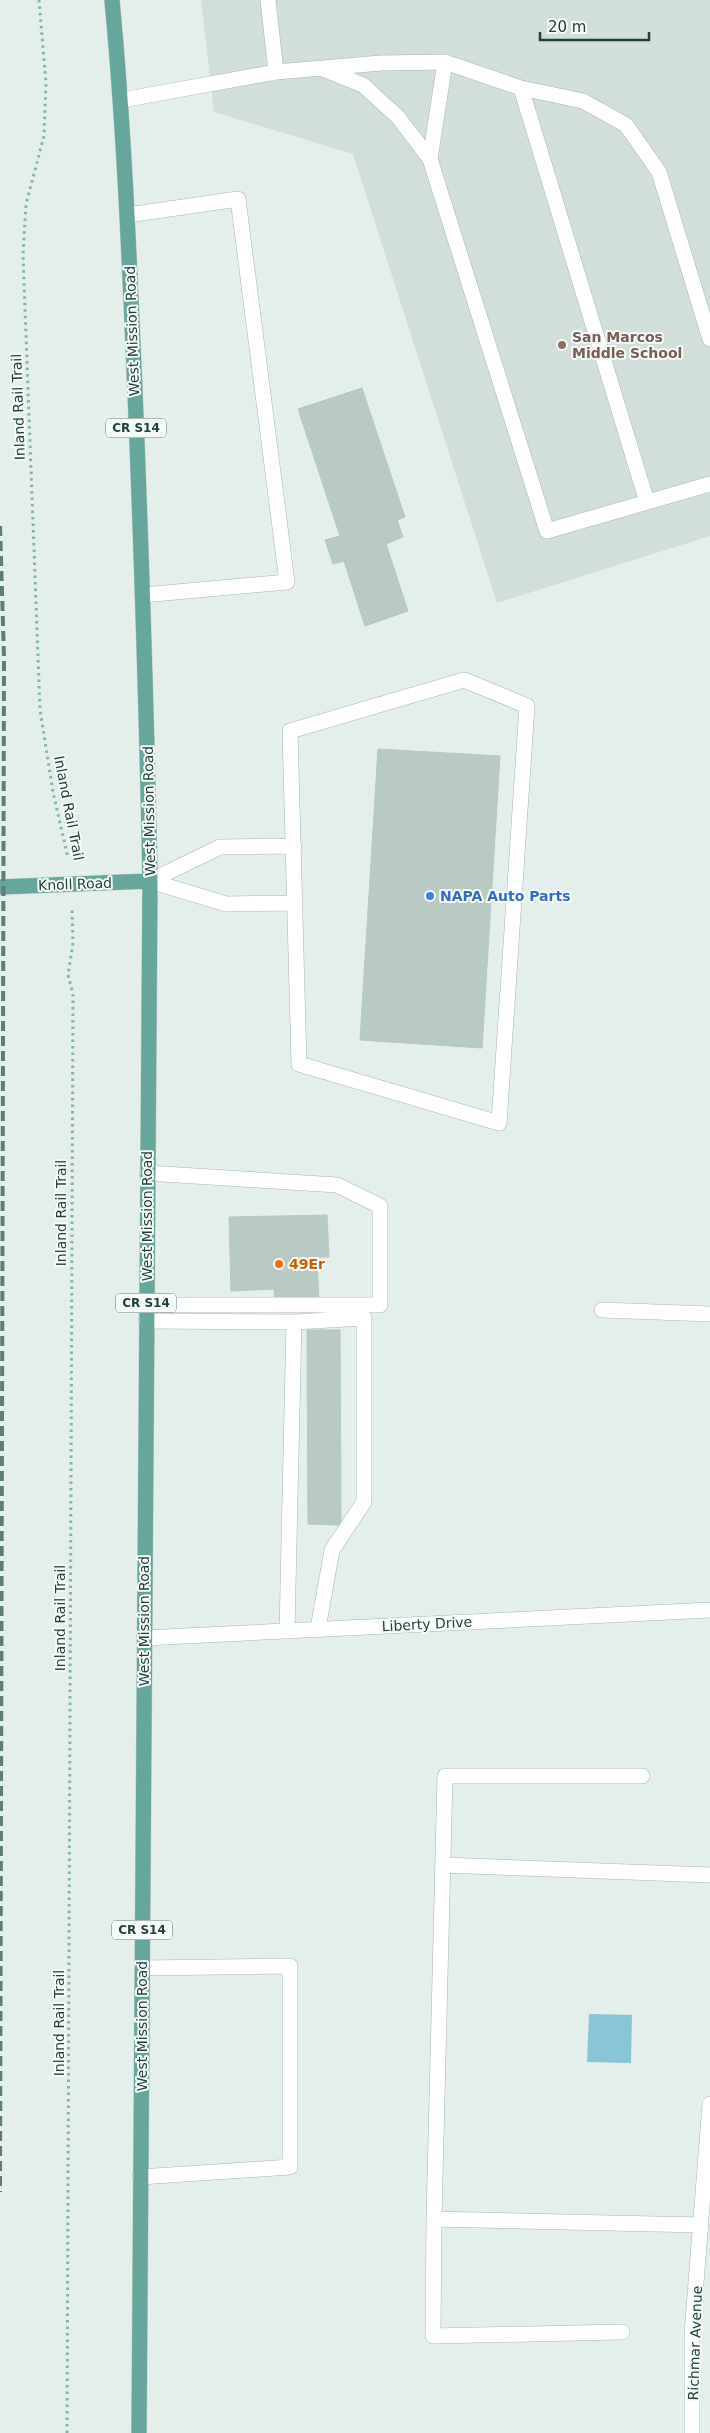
<svg xmlns="http://www.w3.org/2000/svg" width="710" height="2433" font-family="'DejaVu Sans',sans-serif">
	<style>
		.built { fill: #d2deda }
		.water { fill: #89c5d6 }
		.building { fill: #b9c9c4; stroke: #b6c8c2 }
		.lines { fill: none; stroke-linecap: round; stroke-linejoin: round }
		.minor-casing { stroke: #a6b7b2; stroke-width: 16 }
		.major-casing { stroke: #c1cac8; stroke-width: 16 }
		.path { stroke: #82b4a8; stroke-width: 3; stroke-dasharray: 2.5 4; stroke-linecap: butt }
		.minor { stroke: #fff; stroke-width: 15 }
		.major { stroke: #66a69b; stroke-width: 15 }
		.rail { stroke: #5d7d76; stroke-width: 4; stroke-dasharray: 10 5; stroke-linecap: butt }
		.education-dot { fill: #8d6e63; stroke: #f5faf8; stroke-width: 2 }
		.shop-dot { fill: #3f7fe0; stroke: #f5faf8; stroke-width: 2 }
		.food-dot { fill: #e8710a; stroke: #f5faf8; stroke-width: 2 }
		.labels { text-anchor: middle; dominant-baseline: central; stroke-width: 4; stroke-linejoin: round; paint-order: stroke }
		.shield { fill: #f5faf8; stroke: #617874; stroke-width: 1 }
		.shield-label { font-size: 12px; font-weight: bold; fill: #22413b }
		.street-label { font-size: 14px; fill: #22413b; stroke: #f5faf8 }
		.education-label { font-size: 14px; font-weight: bold; fill: #785e54; stroke: #f5faf8; text-anchor: start }
		.shop-label { font-size: 14px; font-weight: bold; fill: #366cbe; stroke: #f5faf8; text-anchor: start }
		.food-label { font-size: 14px; font-weight: bold; fill: #c56008; stroke: #f5faf8; text-anchor: start }
	</style>
	<rect width="100%" height="100%" fill="#e4eeea"/>
	<path class="built" d="M201 0H710V536L497 603 353 154 214 112Z"/>
	<path class="water" d="M589 2014 632 2015 631 2063 587 2062Z"/>
	<path class="building" d="M362 388 405 517 397 520 403 537 386 544 408 611 365 626 344 561 333 564 325 540 340 536 298 409Z
		M378 749 500 756 482 1048 360 1040Z
		M327 1215 329 1257H317L319 1304 275 1305 274 1289 231 1291 229 1217Z
		M307 1330H340L341 1525 308 1524Z"/>
	<g class="lines">
		<defs>
			<path id="minor" d="M268 0 276 72
				M445 62 430 159 547 531 710 484
				M323 69 363 85 398 117 430 159
				M521 88 647 502
				M122 100 276 72 381 63 445 62 521 88 583 101 626 125 659 172 710 339
				M128 215 238 199 287 582 143 595
				M464 680 527 706 499 1123 299 1064 290 731Z
				M150 881 220 847 294 846
				M150 881 226 904 295 903
				M146 1305H380V1206L337 1185 147 1173
				M602 1310 710 1314
				M146 1321 294 1322 287 1631
				M294 1322 364 1318V1502L332 1550 318 1629
				M144 1638 710 1610
				M443 1865 710 1875
				M140 2177 290 2167V1966L142 1968
				M434 2219 445 1776H642
				M622 2332 433 2336 434 2219 701 2225
				M692 2433V2334L710 2104"/>
			<path id="major" d="M112 0C125 138 130 277 136 416 142 571 147 726 150 881L139 2433
				M0 887 150 881"/>
		</defs>
		<use href="#minor" class="minor-casing"/>
		<use href="#major" class="major-casing"/>
		<path class="path" d="M39 0 46 83 44 136 26 204 23 255 40 710 53 792 68 858
			M67 2433 73 994 68 975 73 943 72 909"/>
		<use href="#minor" class="minor"/>
		<use href="#major" class="major"/>
		<path class="rail" d="M0 526 4 657 0 2192"/>
	</g>
	<circle class="education-dot" cx="562" cy="345" r="5"/>
	<circle class="shop-dot" cx="430" cy="896" r="5"/>
	<circle class="food-dot" cx="279" cy="1264" r="5"/>
	<g class="labels">
		<g class="shield">
			<rect x="106" y="418.5" width="60" height="19" rx="4"/>
			<rect x="116" y="1293.5" width="60" height="19" rx="4"/>
			<rect x="112" y="1920.5" width="60" height="19" rx="4"/>
		</g>
		<g class="shield-label">
			<text x="136" y="428">CR S14</text>
			<text x="146" y="1303">CR S14</text>
			<text x="142" y="1930">CR S14</text>
		</g>
		<g class="street-label">
			<text transform="translate(132 331) rotate(-92)">West Mission Road</text>
			<text transform="translate(18 407) rotate(-92)">Inland Rail Trail</text>
			<text transform="translate(69 808) rotate(79)">Inland Rail Trail</text>
			<text transform="translate(149 811) rotate(-91)">West Mission Road</text>
			<text transform="translate(75 884) rotate(-2)">Knoll Road</text>
			<text transform="translate(61 1213) rotate(-90)">Inland Rail Trail</text>
			<text transform="translate(147 1216) rotate(-90)">West Mission Road</text>
			<text transform="translate(60 1618) rotate(-90)">Inland Rail Trail</text>
			<text transform="translate(144 1621) rotate(-90)">West Mission Road</text>
			<text transform="translate(427 1624) rotate(-3)">Liberty Drive</text>
			<text transform="translate(59 2023) rotate(-90)">Inland Rail Trail</text>
			<text transform="translate(142 2026) rotate(-90)">West Mission Road</text>
			<text transform="translate(695 2343) rotate(-88)">Richmar Avenue</text>
		</g>
		<g class="education-label">
			<text x="572" y="337">San Marcos<tspan x="572" dy="16">Middle School</tspan></text>
		</g>
		<g class="shop-label">
			<text x="440" y="896">NAPA Auto Parts</text>
		</g>
		<g class="food-label">
			<text x="289" y="1264">49Er</text>
		</g>
	</g>
	<path d="M540 32v8h109v-8" fill="none" stroke="#22413b" stroke-width="2.5"/>
	<text x="548" y="32" font-size="15" fill="#22413b" stroke="#f5faf8" stroke-width="4" paint-order="stroke">20 m</text>
</svg>
